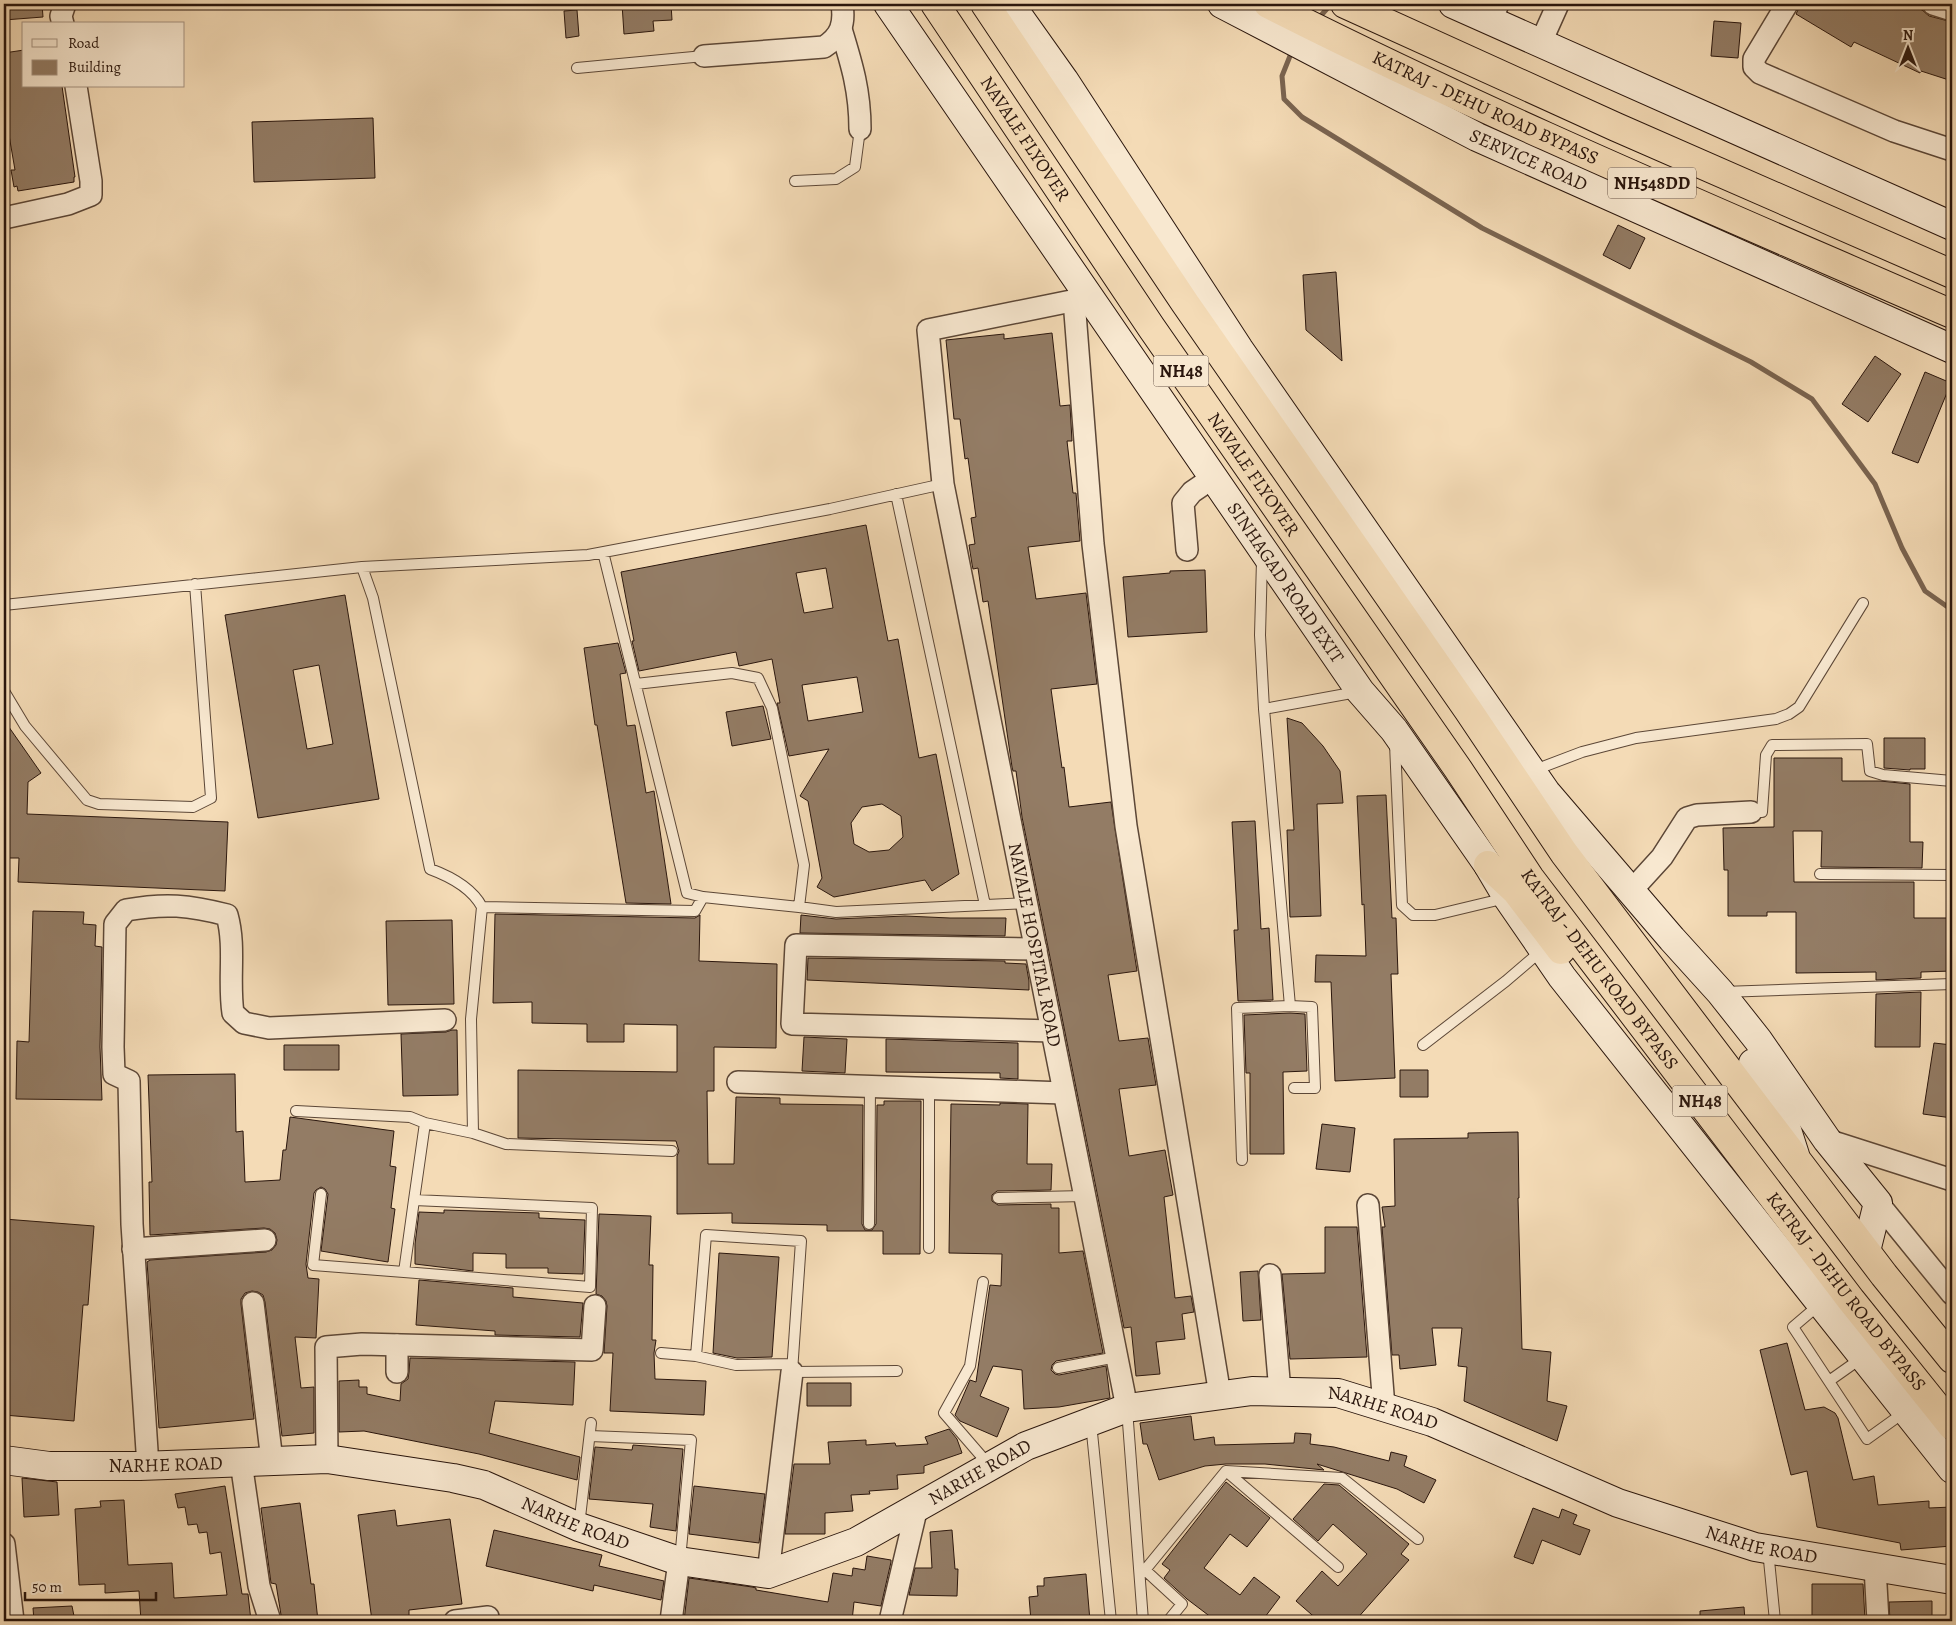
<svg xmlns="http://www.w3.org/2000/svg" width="1956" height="1625" font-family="Alegreya,serif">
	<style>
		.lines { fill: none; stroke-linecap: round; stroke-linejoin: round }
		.stream { stroke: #7a6450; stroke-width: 5 }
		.building { fill: #937c65; stroke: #2a160d; fill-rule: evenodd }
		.lane-casing { stroke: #5c4737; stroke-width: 12 }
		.street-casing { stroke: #5c4737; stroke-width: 24 }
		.secondary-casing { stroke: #2a160d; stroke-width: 30 }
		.highway-casing { stroke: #2a160d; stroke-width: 30 }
		.lane { stroke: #f8e8d0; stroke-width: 10 }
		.street { stroke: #f8e8d0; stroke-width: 21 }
		.secondary { stroke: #f8e8d0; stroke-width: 28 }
		.highway { stroke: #f4dbb6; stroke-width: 28 }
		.labels { text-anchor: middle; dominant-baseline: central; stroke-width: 4; stroke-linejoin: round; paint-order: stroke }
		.shield { fill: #f8e8d0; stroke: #685548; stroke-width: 1 }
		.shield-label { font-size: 18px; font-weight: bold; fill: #2a160d }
		.street-label { font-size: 19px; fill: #2a160d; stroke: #f8e8d0 }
	</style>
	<rect width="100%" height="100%" fill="#f4dbb6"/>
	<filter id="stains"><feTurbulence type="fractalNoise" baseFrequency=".004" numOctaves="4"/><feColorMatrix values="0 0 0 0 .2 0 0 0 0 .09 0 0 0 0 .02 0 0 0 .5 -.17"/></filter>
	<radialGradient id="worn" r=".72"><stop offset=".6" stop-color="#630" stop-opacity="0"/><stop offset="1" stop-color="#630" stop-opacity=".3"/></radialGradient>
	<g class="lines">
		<path class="stream" d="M1318 19 1331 4
			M1292 51 1282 76 1284 99 1302 117 1482 228 1751 362 1812 399 1875 484 1902 548 1925 591 1952 610"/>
	</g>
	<path class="building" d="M4 4H42L43 17 4 20Z
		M622 4H671L672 20 653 21 654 31 624 34Z
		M1801 4H1907L1922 10 1929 16 1952 22V81L1921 71 1920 73 1854 42 1851 47 1796 14Z
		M577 10 579 36 566 38 564 11Z
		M1714 21 1741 23 1738 58 1711 56Z
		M24 50V86H62L75 177H74V182L18 191 17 186 14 187 11 170H15L4 106V53Z
		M373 118 375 178 254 182 252 122Z
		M1618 225 1645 238 1630 269 1603 255Z
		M1336 272 1342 361 1306 330 1303 275Z
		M1052 333 1060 406 1070 405 1072 441H1067L1073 493H1076L1080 541 1028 547 1036 599 1086 593 1097 684 1051 689 1062 768 1064 767 1069 807 1111 802 1137 971 1108 975 1119 1041 1148 1038 1156 1085 1119 1089 1129 1156 1165 1150 1173 1195 1164 1197 1175 1298 1191 1296 1194 1312 1182 1314 1185 1339 1156 1342 1160 1374 1136 1376 1131 1327 1124 1328 1022 817 1016 771H1013L1012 767 988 601 983 602 978 568 973 569 972 564 969 545 975 544 971 518 976 517 968 458 965 459 960 419H954L946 340 1004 334V339Z
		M1875 356 1901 374 1868 422 1842 404Z
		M1925 372 1951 383 1918 463 1892 453Z
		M866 525 888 641 898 639 919 758 936 754 959 874 932 891 925 880 834 897 817 887 822 878 808 801 800 796 829 749 789 756 777 703H780L772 659 739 666 736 652 639 671 632 641H634L621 572ZM826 568 833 608 804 613 796 573ZM857 677 863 712 808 721 802 685ZM882 804 901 816 903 837 889 850 869 852 854 844 851 823 862 807Z
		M1205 570 1207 632 1128 637 1123 577 1170 573V571Z
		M345 595 379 799 258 818 225 615ZM319 665 333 744 307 749 293 670Z
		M618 643 626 673 620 674 627 726 635 725 646 793 654 791 671 904 626 903 597 725H595L584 648Z
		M763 706 771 739 732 746 726 712Z
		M1287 718 1302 723 1323 746 1340 771 1343 803 1317 804 1321 916 1290 917 1287 830H1294Z
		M4 720 41 773 28 782 27 814 228 822 225 891 18 882 19 858H8V796L4 799Z
		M1884 738H1925V769H1910V770L1884 768Z
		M1774 758H1842V781H1880L1910 784V842H1923L1922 868 1821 867 1822 831H1793L1794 882H1914V918H1952V971L1921 972V978L1876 980V972L1796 973V912H1767V916H1728V870H1724L1723 828 1774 827Z
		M1386 795 1392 918H1396L1398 974H1391L1395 1078 1335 1081 1331 982H1315L1316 955 1366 956 1364 904 1362 905 1357 796Z
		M1255 821 1261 929 1269 928 1273 1000 1238 1001 1234 930H1238L1232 822Z
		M33 911 84 912 83 924 96 925 95 946 102 947 100 1047 102 1100 16 1099 17 1041 29 1042Z
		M495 914 695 918 700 915 699 961 777 964 776 1048 714 1047V1091H707L708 1164H734L736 1097 780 1098V1104L863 1105 862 1224 865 1230H872L876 1224 877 1105H884V1101H921L920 1254H883V1231H827V1225L732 1223V1213L677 1214V1156L679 1151 676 1141 518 1138V1070L677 1072V1025L624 1024V1042H587V1024L532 1023V1002L493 1003Z
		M801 915 836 919 905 916 950 918H1006L1005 936 800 933Z
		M452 920 454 1004 388 1005 386 921Z
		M808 958 1005 961V963L1026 964 1029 981V990L807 980Z
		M1921 992 1920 1047H1875L1876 994Z
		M1290 1013 1305 1014 1307 1071 1283 1072 1284 1154H1250V1073H1246L1244 1015Z
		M452 1030H457L458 1095 403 1096 401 1034 446 1032Z
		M804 1037 847 1039 845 1073 802 1071Z
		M886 1039 1018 1043V1079L1000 1078V1073L886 1072Z
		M1934 1043 1952 1045V1118L1923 1114Z
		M284 1045H339V1070H284Z
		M1400 1070H1428V1097H1400Z
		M235 1074 236 1132 243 1131 245 1182 280 1180 283 1150H286L290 1117 394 1131 390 1166 396 1167 391 1208 395 1209 388 1262 321 1251 328 1194 325 1189 321 1187 316 1190 314 1193 306 1264 308 1278 319 1279 316 1338 295 1337 301 1388 314 1387V1433L282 1436 265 1302 263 1295 258 1292 252 1291 245 1293 241 1299V1304L254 1419 159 1428 147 1262 150 1260 266 1252 272 1250 276 1245 277 1240 275 1233 270 1229 264 1228 150 1235 149 1182H152L148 1075Z
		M1000 1103 1028 1104 1027 1164H1052L1051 1190 997 1191 992 1195V1201L998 1205 1051 1204V1208H1059V1253L1083 1251 1103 1353 1056 1361 1052 1365 1051 1370 1055 1374 1059 1375 1106 1366 1110 1398 1059 1407 1024 1409 1022 1370 993 1366 980 1396 1009 1408 997 1437 960 1421 955 1415 970 1380 976 1382 990 1285 1001 1286 1002 1254 949 1253 951 1104 1000 1105Z
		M1322 1124 1355 1128 1350 1172 1316 1169Z
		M1518 1132 1519 1198H1518L1522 1349 1551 1352 1547 1401 1567 1406 1557 1441 1464 1401 1467 1367 1458 1366 1462 1328H1432L1436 1365 1400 1369 1399 1355H1392L1382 1227H1385L1382 1207 1395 1206 1394 1139 1468 1138V1133Z
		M444 1210 539 1213V1218L585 1220 583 1274 548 1273V1268H506V1254L473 1253V1271L415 1264V1244L419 1212 444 1213Z
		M599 1214 651 1216 649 1265H653L652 1340H656L654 1353 655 1379 706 1381 704 1415 610 1411 613 1353H604L607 1306 606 1301 602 1296 596 1294Z
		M4 1219 94 1226 88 1305H83L74 1421 4 1415V1357L9 1299H4Z
		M1325 1227H1357L1367 1357 1290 1359 1282 1274 1325 1273Z
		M719 1253 779 1257 772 1357 737 1358 713 1353Z
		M1258 1271 1261 1320 1243 1321 1240 1272Z
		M419 1280 513 1288V1297L583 1303 580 1337 495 1335V1331L416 1325Z
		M1787 1343 1805 1410 1824 1407 1835 1413 1838 1418 1853 1480 1874 1476 1878 1505 1929 1501V1508L1952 1507V1546L1901 1550 1900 1543 1817 1527 1807 1471 1791 1475 1760 1350Z
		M410 1358 575 1362 573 1405 495 1401 489 1433 580 1457 577 1480 479 1454 364 1431 339 1432V1381L359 1380V1387H367V1394L400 1401 401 1384 408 1379 409 1372Z
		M807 1383H851V1406H807Z
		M1191 1416 1194 1440 1214 1437 1215 1445 1294 1443 1295 1433 1311 1434 1310 1444 1334 1447 1389 1461 1391 1452 1407 1456 1404 1466 1436 1480 1424 1503 1397 1489 1317 1464 1324 1470 1265 1464H1226L1205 1466 1159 1480 1147 1444H1143L1140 1423Z
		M949 1429 957 1439 962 1453 924 1466V1473L897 1475 898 1489 869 1491 870 1494 851 1495 853 1511 825 1513V1534H785L794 1464H830L828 1442 866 1440V1445L895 1443 896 1446 928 1444 925 1437Z
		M633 1445 683 1449 676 1531 650 1527 653 1504 589 1499 595 1447 632 1450Z
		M22 1478 57 1482 59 1515 24 1517Z
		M1226 1482 1270 1518 1247 1547 1230 1534 1204 1568 1240 1595 1254 1577 1280 1597 1262 1621H1216L1187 1599 1164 1578 1170 1570 1162 1564Z
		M1324 1484 1339 1485 1409 1544 1401 1554 1409 1560 1355 1621H1319L1296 1601 1322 1571 1338 1586 1367 1554 1333 1524 1318 1541 1293 1519Z
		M225 1486 242 1594H248L251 1621H141L139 1591 105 1593V1584L79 1585 75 1509 101 1507 100 1501 124 1500 128 1565 172 1563 174 1598 227 1595 221 1552 210 1554 207 1532 199 1533 197 1524 188 1525 185 1507 178 1508 175 1494Z
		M694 1486 765 1494 759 1543 689 1534Z
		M300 1503 311 1584H314L318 1621H282L276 1584 271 1583 261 1508Z
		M1533 1508 1559 1518 1562 1509 1577 1515 1573 1524 1590 1530 1580 1555 1542 1540 1533 1564 1514 1557Z
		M395 1510 397 1526 450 1519 462 1604 409 1610V1616L372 1621 358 1515Z
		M494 1530 602 1555 599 1566 664 1581 661 1600 594 1585 593 1591 486 1566Z
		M952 1530 955 1569H958L957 1596 909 1595 915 1568H932L930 1532Z
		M867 1556 891 1560V1562L881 1606 854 1602 852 1621H684L689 1578 752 1587 756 1588V1590L828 1602 833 1573 852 1576 853 1568 865 1570Z
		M1086 1574 1090 1621H1031L1029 1597 1038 1596 1037 1586H1044V1578Z
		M1812 1584H1863L1865 1620H1812Z
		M1932 1601V1621H1890L1889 1602Z
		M72 1606 75 1621H34L33 1608Z
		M1744 1607 1745 1621H1700V1611Z"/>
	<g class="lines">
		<defs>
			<path id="lane" d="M577 68 704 56
				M795 181 836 179 855 167 860 129
				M896 494 985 905
				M603 552 687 893 703 897 799 907 804 865 772 708 758 678 732 673 636 684
				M1262 560 1260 635 1264 709 1290 1006 1312 1007 1315 1088H1294
				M362 567 373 598 430 869C449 876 472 888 482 907
				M4 605 362 567 588 555 830 509 943 484
				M4 691 25 726 87 800 99 804 193 807 211 798 195 584
				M1264 709 1357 692
				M1395 744 1402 905 1413 915H1435L1506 898
				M1532 771 1582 752 1636 738 1776 719 1789 714 1799 707 1863 603
				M1751 812H1762L1766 755 1772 745 1867 744 1870 771 1883 775 1952 781
				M1820 874 1952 875
				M799 907 836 912 1027 903
				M1723 992 1952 984
				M1423 1045 1506 981 1541 951
				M296 1111 410 1117 425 1123
				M473 1133 506 1144 672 1151
				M1242 1160 1237 1008 1290 1006
				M321 1194 313 1265 404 1272
				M998 1198 1085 1196
				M414 1200 404 1272 590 1287 592 1208 414 1200 425 1123 473 1133 471 1019 482 907 695 911 703 897
				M869 1224 870 1087
				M929 1248V1088
				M983 1282 970 1366 944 1413 989 1465
				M1820 1304 1793 1327 1867 1439 1906 1411
				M661 1353 696 1356
				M792 1364 736 1365 696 1356 706 1235 801 1241 792 1372 897 1371
				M1058 1368 1117 1357
				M1829 1381 1863 1357
				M1127 1409 1143 1621
				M1091 1423 1111 1621
				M590 1436 691 1440 680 1560
				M1226 1471 1342 1478 1418 1539
				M579 1526 591 1423
				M1768 1550 1775 1621
				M1168 1621 1182 1604 1145 1570 1226 1471 1338 1567"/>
			<g id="street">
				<path d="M1787 4 1754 59V67L1760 73 1894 131 1952 150"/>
				<path d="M1933 4 1952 10"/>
				<path d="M1491 21 1498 4"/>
				<path d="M63 24 61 16 65 4"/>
				<path d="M841 29C852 65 860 91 860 129"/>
				<path d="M1541 42 1558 4"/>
				<path d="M704 56 824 47C841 36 845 24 842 4"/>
				<path d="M4 218 68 204 91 195V181L76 86"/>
				<path id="s1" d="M1091 297 928 330 943 484 1127 1408"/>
				<path d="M1074 300 1093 544 1126 826 1220 1395"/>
				<path d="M1187 550 1183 503 1192 492 1214 477"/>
				<path d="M1631 891 1662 857 1687 818 1697 815 1751 812"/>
				<path d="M1036 949 796 945 792 1024 1052 1031"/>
				<path d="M738 1082 1064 1093"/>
				<path d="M1827 1140 1952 1180"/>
				<path d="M1878 1203 1952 1294"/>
				<path d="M1368 1205 1384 1407"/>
				<path d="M133 1249 265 1240"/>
				<path d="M1270 1275 1280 1392"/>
				<path d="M253 1303 272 1461"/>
				<path d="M397 1345V1372"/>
				<path d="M327 1459 326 1347 362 1344 592 1350 595 1306"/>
				<path d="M241 1462 259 1586 270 1621"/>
				<path d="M148 1466 132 1224 129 1081 114 1074 113 1047 115 924 126 910C165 903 189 905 227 915 236 947 228 980 233 1013L244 1023 269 1028 445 1020"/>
				<path d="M4 1544 13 1621"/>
				<path d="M1875 1567 1878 1621"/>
				<path d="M768 1574 792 1372"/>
				<path d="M455 1621 488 1617"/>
				<path d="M671 1621 679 1561"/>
				<path d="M890 1621 917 1507"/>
			</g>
			<g id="secondary">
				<path id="s2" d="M888 4 1360 691 1394 730 1488 865 1507 897 1562 977 1952 1469"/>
				<path d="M1010 4 1064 80 1239 349 1546 792 1672 939 1720 992 1758 1040 1827 1140 1878 1203 1866 1251"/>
				<path id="s3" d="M1222 4 1477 137 1952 349"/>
				<path d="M1453 4 1952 226"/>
				<path d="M1753 1063 1780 1108 1795 1155"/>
				<path id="s4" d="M4 1460 49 1466H140L327 1459 453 1478 484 1485 579 1527 679 1561 768 1574 856 1542 1026 1446 1127 1408 1252 1391 1338 1393 1432 1422 1618 1503 1755 1547 1952 1580"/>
			</g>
			<g id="highway">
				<path id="s5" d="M935 4 1151 327 1458 769 1530 878 1851 1300 1952 1426"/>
				<path d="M985 4 1185 303 1468 710 1564 853 1884 1275 1952 1359"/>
				<path id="s6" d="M1268 4C1491 117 1723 214 1952 314"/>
				<path d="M1345 4 1616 127 1952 274"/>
				<path d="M1488 865 1516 891 1561 950"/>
			</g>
		</defs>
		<use href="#lane" class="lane-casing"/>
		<use href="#street" class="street-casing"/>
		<use href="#secondary" class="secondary-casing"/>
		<use href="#highway" class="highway-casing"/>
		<use href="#lane" class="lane"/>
		<use href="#street" class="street"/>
		<use href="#secondary" class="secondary"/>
		<use href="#highway" class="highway"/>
	</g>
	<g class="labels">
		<g class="shield">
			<rect x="1608" y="167.5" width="88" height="31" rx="4"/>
			<rect x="1153.5" y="355.5" width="55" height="31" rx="4"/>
			<rect x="1672.5" y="1085.5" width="55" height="31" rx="4"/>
		</g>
		<g class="shield-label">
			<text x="1652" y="183">NH548DD</text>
			<text x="1181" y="371">NH48</text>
			<text x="1700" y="1101">NH48</text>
		</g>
		<g class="street-label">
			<text stroke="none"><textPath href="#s6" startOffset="241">KATRAJ - DEHU ROAD BYPASS</textPath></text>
			<text stroke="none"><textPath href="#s5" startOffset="162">NAVALE FLYOVER</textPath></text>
			<text stroke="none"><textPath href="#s3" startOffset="344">SERVICE ROAD</textPath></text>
			<text stroke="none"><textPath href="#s5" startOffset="568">NAVALE FLYOVER</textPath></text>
			<text stroke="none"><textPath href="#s2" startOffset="702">SINHAGAD ROAD EXIT</textPath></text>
			<text stroke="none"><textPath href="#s1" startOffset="791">NAVALE HOSPITAL ROAD</textPath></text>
			<text stroke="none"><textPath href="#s5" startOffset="1172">KATRAJ - DEHU ROAD BYPASS</textPath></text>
			<text stroke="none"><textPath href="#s5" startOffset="1578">KATRAJ - DEHU ROAD BYPASS</textPath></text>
			<text stroke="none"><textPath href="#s4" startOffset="1438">NARHE ROAD</textPath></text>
			<text stroke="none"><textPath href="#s4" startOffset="162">NARHE ROAD</textPath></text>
			<text stroke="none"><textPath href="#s4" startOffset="1018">NARHE ROAD</textPath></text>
			<text stroke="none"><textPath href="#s4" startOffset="582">NARHE ROAD</textPath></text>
			<text stroke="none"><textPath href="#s4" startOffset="1842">NARHE ROAD</textPath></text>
		</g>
	</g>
	<rect width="1956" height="1625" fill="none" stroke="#f4dbb6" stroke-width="20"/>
	<rect x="5" y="5" width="1946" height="1615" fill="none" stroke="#2a160d" stroke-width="2.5"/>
	<rect x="10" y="10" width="1936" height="1605" fill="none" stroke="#2a160d"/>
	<rect x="22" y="22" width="162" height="65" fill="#f8e8d0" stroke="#a69482"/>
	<rect x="32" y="39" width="25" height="8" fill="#f8e8d0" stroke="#a69482"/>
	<text x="68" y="48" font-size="15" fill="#2a160d">Road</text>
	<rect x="32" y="60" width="25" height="15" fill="#937c65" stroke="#a69482"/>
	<text x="68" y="72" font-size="15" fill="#2a160d">Building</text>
	<g transform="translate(1908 48)" stroke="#f8e8d0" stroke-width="4" paint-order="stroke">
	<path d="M0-4L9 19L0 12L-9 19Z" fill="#2a160d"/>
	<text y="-8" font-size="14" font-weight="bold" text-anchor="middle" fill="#2a160d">N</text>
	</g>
	<path d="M25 1592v8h131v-8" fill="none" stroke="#2a160d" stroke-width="2.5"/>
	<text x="32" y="1592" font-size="15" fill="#2a160d" stroke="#f8e8d0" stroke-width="4" paint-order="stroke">50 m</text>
	<rect width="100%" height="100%" filter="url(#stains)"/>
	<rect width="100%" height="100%" fill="url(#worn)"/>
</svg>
